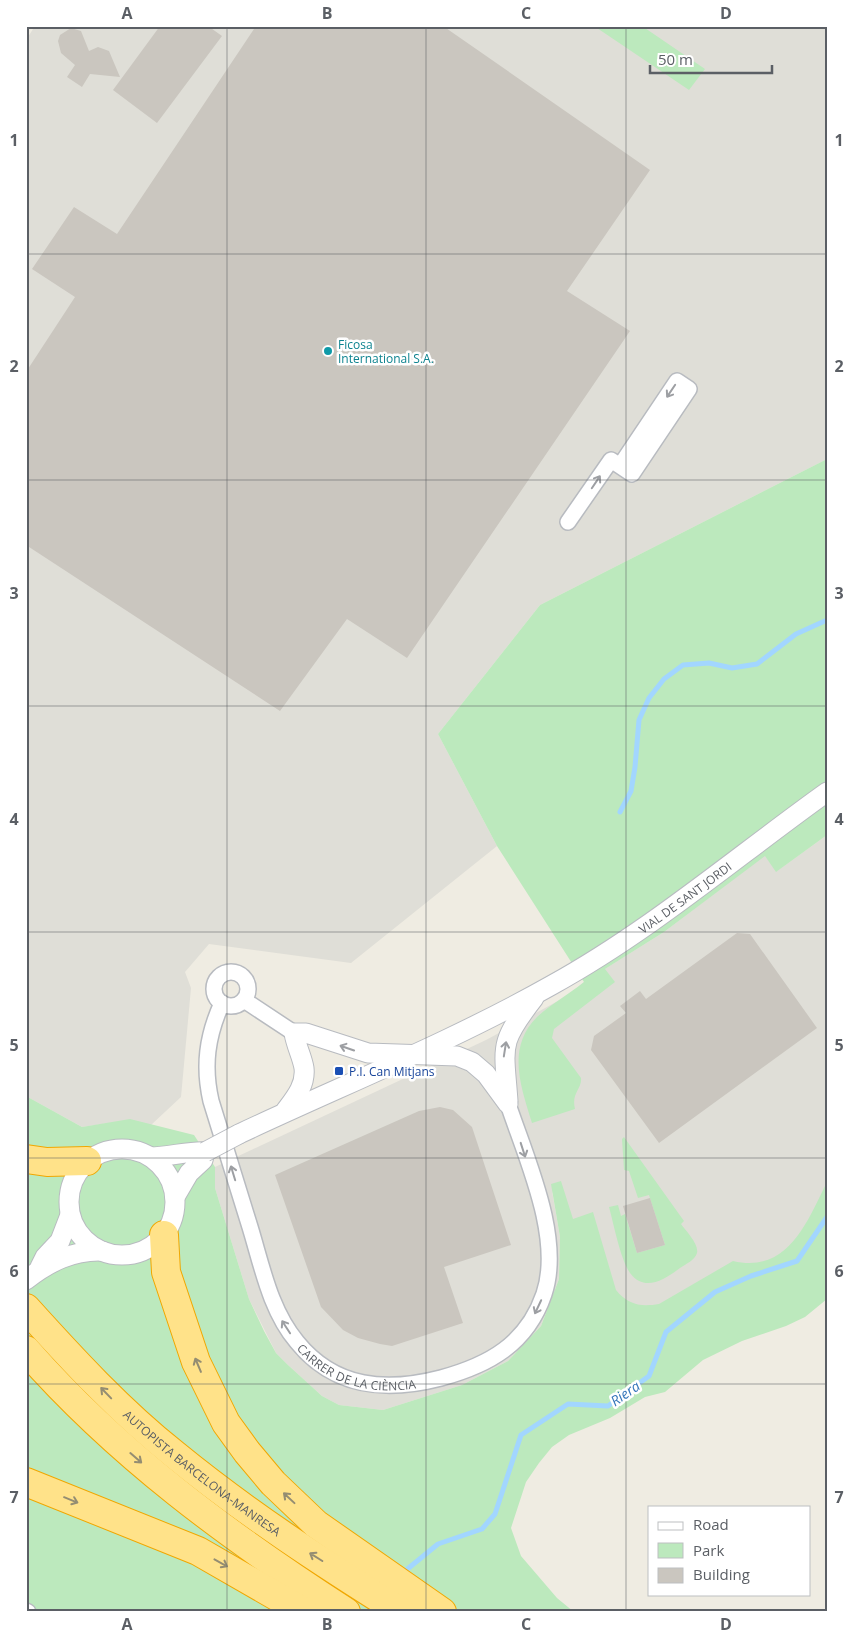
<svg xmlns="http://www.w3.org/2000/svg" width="853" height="1638" font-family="'Open Sans',sans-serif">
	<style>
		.industrial { fill: #dfded7 }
		.green { fill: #bce9bd }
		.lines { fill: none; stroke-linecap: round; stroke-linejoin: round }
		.stream { stroke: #a2d6ff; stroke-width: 5 }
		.building { fill: #cac6bf }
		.minor-casing { stroke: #b8bbc0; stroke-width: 18 }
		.tertiary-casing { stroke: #b8bbc0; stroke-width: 21 }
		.motorway-casing { stroke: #f1a700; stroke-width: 30 }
		.minor { stroke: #fff; stroke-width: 15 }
		.tertiary { stroke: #fff; stroke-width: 19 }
		.motorway { stroke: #ffe289; stroke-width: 28 }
		.tertiary-bridge-casing { stroke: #b8bbc0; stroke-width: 21; stroke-linecap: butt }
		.tertiary-bridge { stroke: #fff; stroke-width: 19 }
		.oneway { stroke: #9d9fa3 }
		.oneway2 { stroke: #948d72 }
		.grid { fill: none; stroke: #5b5f65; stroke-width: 1; stroke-opacity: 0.55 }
		.culture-dot { fill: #0f9aa8; stroke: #fff; stroke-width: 2 }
		.transit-dot { fill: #1a4fb4; stroke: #fff; stroke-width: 2 }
		.labels { text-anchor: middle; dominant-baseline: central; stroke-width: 5; stroke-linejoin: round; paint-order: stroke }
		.culture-label { font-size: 12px; fill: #0d838f; stroke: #fff; text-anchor: start }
		.street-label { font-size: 12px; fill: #5b5f65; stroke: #fff }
		.transit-label { font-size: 12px; fill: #164399; stroke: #fff; text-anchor: start }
		.water-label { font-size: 14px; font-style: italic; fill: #3676ba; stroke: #fff }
		.neatline { fill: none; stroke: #5b5f65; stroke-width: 2 }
		.grid-label { font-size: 16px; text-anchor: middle; font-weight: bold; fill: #5b5f65 }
	</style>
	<rect width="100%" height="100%" fill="#efece2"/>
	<path class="industrial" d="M35 26H827V459L540 605 438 734 497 846 351 963 209 944 185 972 191 988 181 1097 151 1125 130 1120 82 1127 26 1096V40Z
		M827 835V1231L624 1370 552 1191 560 1237 559 1279 541 1326 508 1361 462 1385 383 1410 339 1405 322 1396 288 1365 276 1353 249 1299 215 1188V1167L486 1040 569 995 584 982 664 932 765 855 777 871Z"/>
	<path class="green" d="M594 26H642L705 69 689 90Z
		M827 459V835L776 872 765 856 664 932 605 969 615 982 554 1029 552 1038 581 1078C582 1089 571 1093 575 1109L532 1123C521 1087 506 1048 537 1017 551 1004 569 994 584 982L497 846 438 734 540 605Z
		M26 1096 82 1127 130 1119 194 1135 215 1167V1188L249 1299 264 1331 276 1353 288 1365 322 1396 339 1405 383 1410 462 1385 508 1361 541 1326 559 1279 560 1237 551 1184 561 1181 573 1219 593 1212 616 1290C628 1305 641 1307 659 1304L733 1261C788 1274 807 1222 827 1182V1299L805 1317 786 1326 742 1341 703 1360 665 1392 645 1397 610 1418 569 1435 552 1447 539 1463 526 1482 511 1528 521 1556 557 1598 574 1612H26Z
		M624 1137 684 1221 681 1224C686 1231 699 1244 697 1253 695 1260 686 1264 680 1268 665 1279 645 1293 630 1273 620 1258 614 1225 609 1207L618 1205 621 1216 625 1214 637 1253 665 1245 649 1195 638 1198 629 1171 624 1170 622 1139Z"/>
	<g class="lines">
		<path class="stream" d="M620 812 631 791 635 767 639 720 649 698 664 679 683 665 709 663 732 668 757 664 796 634 827 620
			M405 1571 438 1544 482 1529 495 1514 521 1435 568 1404 608 1406 649 1376 666 1332 715 1292 751 1276 797 1261 827 1217"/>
	</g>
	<path class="building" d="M160 26H208L222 36 157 123 113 90Z
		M256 26H443L650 170 567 291 630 331 407 658 347 619 280 711 26 545V372L75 297 32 269 74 207 117 234Z
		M71 28 81 31 89 51 98 47 109 51 120 77 90 74 82 87 67 77 75 65 61 53 58 41 60 35Z
		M737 933 750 934 817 1028 659 1143 591 1050 594 1036 626 1013 620 1006 640 991 646 999Z
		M440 1107 453 1110 472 1127 511 1245 444 1267 463 1323 392 1346 380 1344 358 1338 343 1330 321 1307 275 1175 419 1111Z
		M650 1198 665 1245 637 1253 623 1206Z"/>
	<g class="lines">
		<defs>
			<g id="minor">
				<path d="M568 522 611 460 632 474 689 389 677 381 620 466"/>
				<circle cx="231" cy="989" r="17"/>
				<path d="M244 1000 294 1033"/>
				<path id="s1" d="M222 1003C207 1036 203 1066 211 1101 224 1143 237 1185 250 1227 262 1266 270 1310 297 1342 335 1389 387 1392 441 1378 489 1365 527 1344 544 1294 563 1238 526 1158 508 1104"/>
				<path d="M26 1611 28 1612"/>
			</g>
			<g id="tertiary">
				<path d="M508 1101C504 1045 498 1044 534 998"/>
				<path d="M286 1110C295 1098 306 1085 304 1068 302 1056 296 1046 294 1033H306L368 1053 457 1056 472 1062 486 1074 508 1104"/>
				<path id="s2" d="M239 1134C343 1085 451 1042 552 985 650 931 736 857 827 792"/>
				<circle cx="122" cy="1202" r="53"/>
				<path d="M151 1157C165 1157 197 1150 205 1152L203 1160 189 1173 175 1197"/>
				<path d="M40 1267 45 1257 60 1241 70 1215"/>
				<path d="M26 1280C49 1262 73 1250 102 1251"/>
			</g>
			<g id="motorway">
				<path d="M26 1159 47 1162 87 1161"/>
				<path d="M164 1235 166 1272 196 1362 226 1423 247 1452 273 1483 316 1524 442 1612"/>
				<path id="s3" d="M26 1308C72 1359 120 1411 174 1454 246 1513 323 1563 401 1612"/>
				<path d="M26 1350C118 1455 230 1537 346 1612"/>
				<path d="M26 1482 198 1551 304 1612"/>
			</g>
		</defs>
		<use href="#minor" class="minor-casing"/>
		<use href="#tertiary" class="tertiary-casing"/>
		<use href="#motorway" class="motorway-casing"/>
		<use href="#minor" class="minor"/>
		<use href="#tertiary" class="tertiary"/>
		<use href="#motorway" class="motorway"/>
		<defs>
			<path id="tertiary-bridge" d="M205 1152 239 1134"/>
		</defs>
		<use href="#tertiary-bridge" class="tertiary-bridge-casing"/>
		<use href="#tertiary-bridge" class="tertiary-bridge"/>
	</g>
	<defs><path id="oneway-shaft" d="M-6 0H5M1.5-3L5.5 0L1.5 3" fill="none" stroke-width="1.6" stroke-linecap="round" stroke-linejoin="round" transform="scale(1.25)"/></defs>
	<g class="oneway">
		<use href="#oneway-shaft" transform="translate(671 391) rotate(124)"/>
		<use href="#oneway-shaft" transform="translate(596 482) rotate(-56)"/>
		<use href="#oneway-shaft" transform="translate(347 1048) rotate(-161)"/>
		<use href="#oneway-shaft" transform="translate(505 1049) rotate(-81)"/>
		<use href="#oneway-shaft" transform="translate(523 1150) rotate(72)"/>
		<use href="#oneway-shaft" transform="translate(233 1173) rotate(-107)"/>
		<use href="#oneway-shaft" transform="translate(538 1307) rotate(115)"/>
		<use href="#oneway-shaft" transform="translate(286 1327) rotate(-123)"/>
	</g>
	<g class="oneway2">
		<use href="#oneway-shaft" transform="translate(198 1365) rotate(-113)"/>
		<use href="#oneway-shaft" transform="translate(106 1393) rotate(-134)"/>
		<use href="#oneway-shaft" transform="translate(136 1458) rotate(41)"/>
		<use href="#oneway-shaft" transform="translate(289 1498) rotate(-137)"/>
		<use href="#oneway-shaft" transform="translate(71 1500) rotate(22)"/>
		<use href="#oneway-shaft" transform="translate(316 1557) rotate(-148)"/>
		<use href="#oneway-shaft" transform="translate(221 1563) rotate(29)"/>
	</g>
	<path class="grid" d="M227 26V1612M426 26V1612M626 26V1612M26 254H827M26 480H827M26 706H827M26 932H827M26 1158H827M26 1384H827"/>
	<circle class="culture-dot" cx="328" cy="351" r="5"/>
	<rect class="transit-dot" x="334" y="1066" width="10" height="10" rx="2.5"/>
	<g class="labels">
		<g class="culture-label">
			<text x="338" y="344">Ficosa<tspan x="338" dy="14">International S.A.</tspan></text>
		</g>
		<g class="street-label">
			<text stroke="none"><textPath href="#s2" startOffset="506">VIAL DE SANT JORDI</textPath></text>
			<text stroke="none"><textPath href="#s1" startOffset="426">CARRER DE LA CIÈNCIA</textPath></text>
			<text stroke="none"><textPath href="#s3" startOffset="242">AUTOPISTA BARCELONA-MANRESA</textPath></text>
		</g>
		<g class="transit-label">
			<text x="349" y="1071">P.I. Can Mitjans</text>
		</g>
		<g class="water-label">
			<text transform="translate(625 1393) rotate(-35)">Riera</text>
		</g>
	</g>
	<rect width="853" height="1638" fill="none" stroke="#ffffff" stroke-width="55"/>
	<rect x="648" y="1506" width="162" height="90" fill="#ffffff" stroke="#bdbfc1"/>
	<rect x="658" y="1522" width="25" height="8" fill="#ffffff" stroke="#bdbfc1"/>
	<text x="693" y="1530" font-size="15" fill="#5b5f65">Road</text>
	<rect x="658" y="1543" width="25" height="15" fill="#bce9bd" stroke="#bdbfc1"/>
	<text x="693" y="1556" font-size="15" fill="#5b5f65">Park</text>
	<rect x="658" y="1568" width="25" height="15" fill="#cac6bf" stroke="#bdbfc1"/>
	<text x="693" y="1580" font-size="15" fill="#5b5f65">Building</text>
	<path d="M650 65v8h122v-8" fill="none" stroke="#5b5f65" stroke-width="2.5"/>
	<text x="658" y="65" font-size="15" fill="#5b5f65" stroke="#ffffff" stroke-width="4" paint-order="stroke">50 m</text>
	<rect x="28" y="28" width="798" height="1582" class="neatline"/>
	<g class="grid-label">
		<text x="127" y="19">A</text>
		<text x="327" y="19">B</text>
		<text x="526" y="19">C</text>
		<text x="726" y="19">D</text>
		<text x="14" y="146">1</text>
		<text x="839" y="146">1</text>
		<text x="14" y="372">2</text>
		<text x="839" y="372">2</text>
		<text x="14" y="599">3</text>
		<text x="839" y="599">3</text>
		<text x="14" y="825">4</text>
		<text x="839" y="825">4</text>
		<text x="14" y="1051">5</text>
		<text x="839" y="1051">5</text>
		<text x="14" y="1277">6</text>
		<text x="839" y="1277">6</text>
		<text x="14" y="1503">7</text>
		<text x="839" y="1503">7</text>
		<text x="127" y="1630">A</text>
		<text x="327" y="1630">B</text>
		<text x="526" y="1630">C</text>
		<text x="726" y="1630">D</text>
	</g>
</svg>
